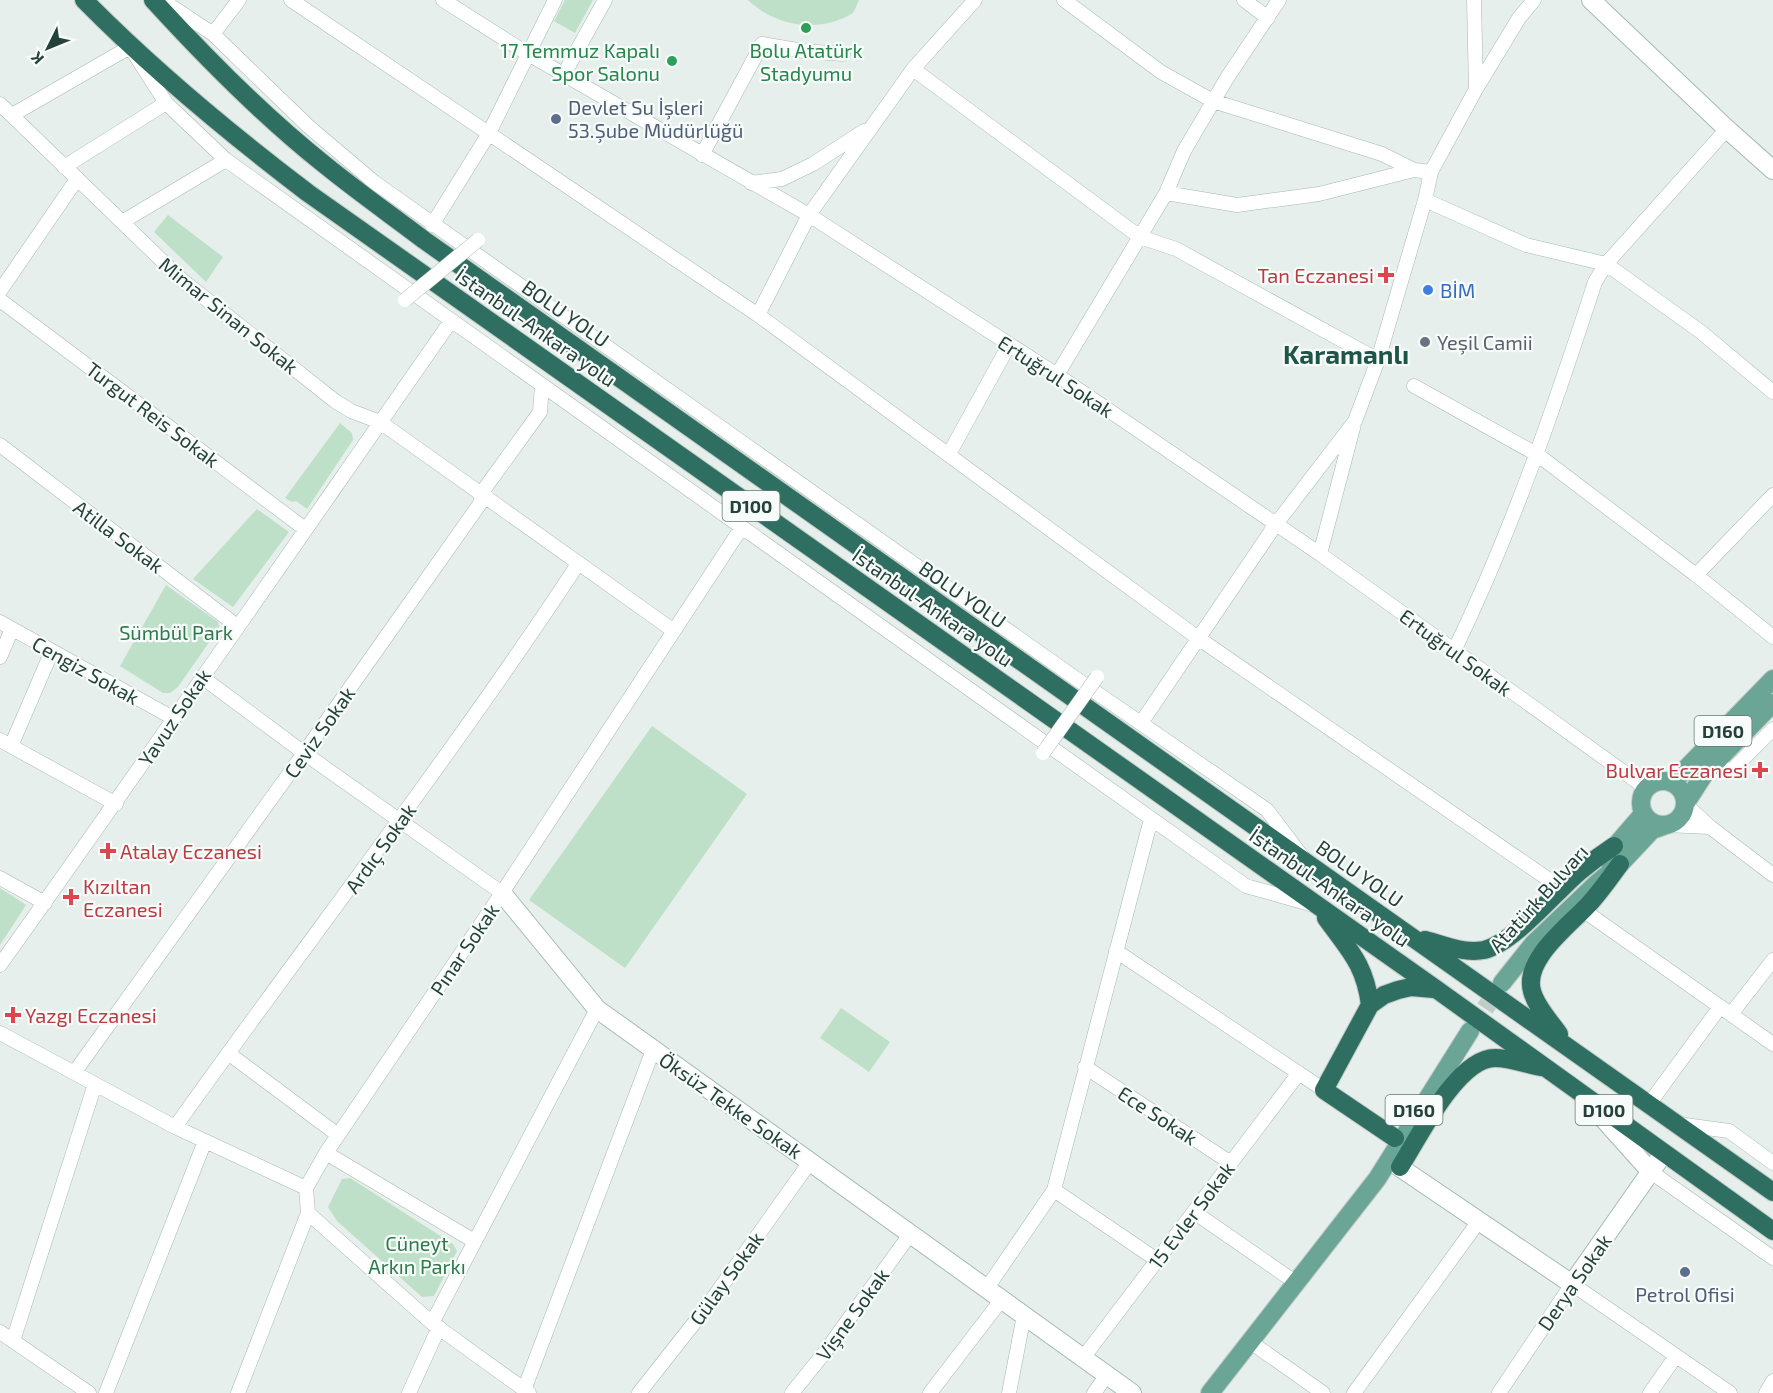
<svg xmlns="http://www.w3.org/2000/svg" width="1773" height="1393" font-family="'Exo 2',sans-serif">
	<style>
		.green { fill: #bfe0c8 }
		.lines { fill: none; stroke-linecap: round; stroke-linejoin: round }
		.primary-tunnel { stroke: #bfccc8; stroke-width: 18; stroke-dasharray: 18 9; stroke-linecap: butt }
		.street-casing { stroke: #a8b8b2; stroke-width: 15 }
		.secondary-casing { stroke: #a4bbb3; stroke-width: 20 }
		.primary-casing { stroke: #c2cac8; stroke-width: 20 }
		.highway-casing { stroke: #c2cac8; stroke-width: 20 }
		.street { stroke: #fff; stroke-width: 14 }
		.secondary { stroke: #fff; stroke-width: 18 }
		.primary { stroke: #6aa596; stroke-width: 18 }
		.highway { stroke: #2f6f62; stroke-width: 18 }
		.street-bridge-casing { stroke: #a8b8b2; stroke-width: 15; stroke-linecap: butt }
		.street-bridge { stroke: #fff; stroke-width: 14 }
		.leisure-dot { fill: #2e9e5b; stroke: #f7fbf9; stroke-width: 2 }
		.service-dot { fill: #5c6f8a; stroke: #f7fbf9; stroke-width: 2 }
		.health-dot { fill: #e0444e; stroke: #f7fbf9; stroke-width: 2 }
		.shop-dot { fill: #3f7fe0; stroke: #f7fbf9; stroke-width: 2 }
		.worship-dot { fill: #6b7280; stroke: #f7fbf9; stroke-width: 2 }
		.labels { text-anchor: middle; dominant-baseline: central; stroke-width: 4.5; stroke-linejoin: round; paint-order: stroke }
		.shield { fill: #f7fbf9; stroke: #637a73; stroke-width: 1.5 }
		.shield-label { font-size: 18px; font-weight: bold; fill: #24423a }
		.leisure-label { font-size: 20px; fill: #27864d; stroke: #f7fbf9; text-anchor: end }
		.service-label { font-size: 20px; fill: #4e5e75; stroke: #f7fbf9; text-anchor: start }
		.health-label { font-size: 20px; fill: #be3a42; stroke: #f7fbf9; text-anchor: start }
		.shop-label { font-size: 20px; fill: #366cbe; stroke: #f7fbf9; text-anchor: start }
		.street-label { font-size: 20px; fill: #24423a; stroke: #f7fbf9 }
		.worship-label { font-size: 20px; fill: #5b616d; stroke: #f7fbf9; text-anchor: start }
		.park-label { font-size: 20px; fill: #2d7a4b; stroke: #f7fbf9 }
		.district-label { font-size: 26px; font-weight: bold; fill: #1f5548; stroke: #f7fbf9 }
	</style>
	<rect width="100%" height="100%" fill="#e6efeb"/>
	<path class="green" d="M565 0H593L575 33 554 21Z
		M748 0H859C857 4 855 10 853 13 849 16 841 19 836 21 805 31 771 22 748 0Z
		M168 215 223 257 206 282 154 232Z
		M340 423 352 433 353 440 307 509 296 501 292 502 285 498Z
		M257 509 289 532 233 607 193 579Z
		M166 585 218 622 219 628 178 687 170 693H163L120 666Z
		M652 726 747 794 625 968 529 900Z
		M0 888 26 905 0 945Z
		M841 1008 890 1042 869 1072 820 1038Z
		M350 1178 453 1244 457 1251 434 1296 422 1297 337 1221 328 1207 342 1179Z"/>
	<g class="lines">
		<path class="primary-tunnel" d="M1470 1031 1502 983"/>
		<defs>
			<path id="street" d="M162 0 213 34 308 126 374 182 1078 680 1267 810 1301 855
				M291 0 758 315 1198 638 1561 888
				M443 0 528 54 809 215 1057 375 1320 554 1646 788
				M1064 0 1161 72 1213 101 1382 154 1414 170 1431 172
				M1244 0 1268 18
				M213 34 239 0
				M913 69 1140 237 1176 249 1378 360
				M564 74 605 0
				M1476 89 1519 18 1534 0
				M0 104 182 280 335 401 351 411 380 422 674 631
				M12 115 130 47 166 103 226 160 1246 886 1310 904
				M702 155 762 44 803 51 843 54
				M64 167 166 103
				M751 183 782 179 813 164 864 131
				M1166 193 1237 205 1319 194 1414 170
				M1425 200 1526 245 1606 264 1701 332 1773 392
				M122 222 226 160
				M432 225 488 135 555 0
				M0 291 77 179
				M0 300 305 529
				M758 315 809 215 913 69 975 0
				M1057 375 1166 193 1184 151 1227 78 1279 0
				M1414 386 1538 455 1696 575 1773 637
				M0 445 237 626
				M949 454 1009 345
				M480 495 540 412 542 385
				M1320 554 1353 428
				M1696 575 1773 495
				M0 622 173 718
				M1454 651C1512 531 1554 408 1595 282L1606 264 1727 129
				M0 657 12 629
				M202 677 304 753 502 893
				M1141 723 1276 524 1355 421 1378 360 1425 200 1431 172 1476 89 1474 0
				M0 740 116 804
				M11 746 52 651
				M1705 773 1733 769 1773 729
				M1666 825 1710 827 1685 804
				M1710 827 1773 875
				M0 878 45 903
				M1583 910 1773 1044
				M1116 951 1324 1090
				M0 965C152 752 301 536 451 321
				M1731 1014 1773 960
				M0 1033 175 1127 306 1188
				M228 1053 338 1135
				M1085 1067 1231 1163
				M74 1073 304 753 484 498
				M1649 1104 1720 1007
				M1678 1124 1729 1131 1773 1163
				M175 1127C309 939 451 757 578 564
				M326 1153 474 1241
				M1651 1172 1773 1258
				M1054 1190 1157 1260
				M1194 1212 1295 1282
				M308 1213 432 1323 529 1393
				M987 1288 1054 1190 1151 819
				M432 1323 597 1009
				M0 1332 89 1393
				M13 1341 95 1084
				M1249 1341 1323 1393
				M1083 1358 1299 1073
				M524 1390 653 1050
				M106 1393 205 1141
				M238 1393 308 1213 306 1188 326 1153 502 893 742 527
				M409 1393 439 1327
				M639 1393 706 1308 810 1162
				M792 1393 825 1352 911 1233
				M930 1393 1002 1299
				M1009 1393 1024 1315
				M1094 1393 1107 1375
				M1354 1393 1479 1221
				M1499 1393 1572 1284 1730 1393
				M1650 1393 1676 1356
				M1766 1393 1773 1381"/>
			<path id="secondary" d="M1591 0 1727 129 1773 170
				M502 893 597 1009 1132 1393
				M1592 1106 1651 1172
				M1389 1160 1572 1284 1663 1154"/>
			<path id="primary" d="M1641 803a22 22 0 1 1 44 0a22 22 0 1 1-44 0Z
				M1672 783 1773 679
				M1685 804 1705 773 1773 703
				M1605 858 1643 814
				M1502 983 1533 944 1595 885 1620 864 1652 830 1666 825
				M1210 1393 1377 1179 1470 1031"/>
			<path id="highway" d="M84 0C154 71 229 133 308 193L1436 989 1773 1231
				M153 0C206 58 263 116 325 165 357 191 391 215 424 240L1773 1192
				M1326 918C1349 950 1365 964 1370 1005
				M1425 940C1444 945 1464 954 1484 950 1515 942 1555 892 1580 871 1591 862 1602 854 1614 846
				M1559 1034C1550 1021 1536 1007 1532 991 1523 959 1570 925 1589 904 1600 892 1610 878 1620 864
				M1395 1138 1324 1090 1370 1005 1384 995 1398 990 1411 987 1434 989
				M1400 1167C1418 1139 1457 1058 1495 1058 1510 1058 1526 1064 1541 1067"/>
		</defs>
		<use href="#street" class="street-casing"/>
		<use href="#secondary" class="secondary-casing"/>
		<use href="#primary" class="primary-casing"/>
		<use href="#highway" class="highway-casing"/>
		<use href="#street" class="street"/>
		<use href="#secondary" class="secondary"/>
		<use href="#primary" class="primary"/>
		<use href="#highway" class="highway"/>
		<defs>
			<path id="street-bridge" d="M405 300 478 240
				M1043 753 1097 677"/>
		</defs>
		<use href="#street-bridge" class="street-bridge-casing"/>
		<use href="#street-bridge" class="street-bridge"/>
	</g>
	<g class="leisure-dot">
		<circle cx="806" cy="28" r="6"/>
		<circle cx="672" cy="61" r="6"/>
	</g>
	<g class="service-dot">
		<circle cx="556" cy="119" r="6"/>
		<circle cx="1685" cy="1272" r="6"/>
	</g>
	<g class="health-dot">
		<path d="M1383 266h6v6h6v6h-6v6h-6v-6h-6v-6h6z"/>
		<path d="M1757 761h6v6h6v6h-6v6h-6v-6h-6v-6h6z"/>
		<path d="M105 842h6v6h6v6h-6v6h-6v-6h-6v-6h6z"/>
		<path d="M68 888h6v6h6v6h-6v6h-6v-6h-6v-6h6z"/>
		<path d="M10 1006h6v6h6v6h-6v6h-6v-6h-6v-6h6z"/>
	</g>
	<circle class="shop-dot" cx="1428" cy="290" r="6"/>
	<circle class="worship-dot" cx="1425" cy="342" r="6"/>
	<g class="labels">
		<g class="shield">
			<rect x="722.5" y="491" width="57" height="30" rx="4.5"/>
			<rect x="1694.5" y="716" width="57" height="30" rx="4.5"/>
			<rect x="1385.5" y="1095" width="57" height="30" rx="4.5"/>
			<rect x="1575.5" y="1095" width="57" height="30" rx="4.5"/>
		</g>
		<g class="shield-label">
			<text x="751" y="506">D100</text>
			<text x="1723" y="731">D160</text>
			<text x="1414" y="1110">D160</text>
			<text x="1604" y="1110">D100</text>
		</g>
		<g class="leisure-label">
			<text x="660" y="50">17 Temmuz Kapalı<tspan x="660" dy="23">Spor Salonu</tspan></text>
			<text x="806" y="50" text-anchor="middle">Bolu Atatürk<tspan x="806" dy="23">Stadyumu</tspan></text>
		</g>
		<g class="service-label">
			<text x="568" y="107">Devlet Su İşleri<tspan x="568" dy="23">53.Şube Müdürlüğü</tspan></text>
			<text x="1685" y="1294" text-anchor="middle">Petrol Ofisi</text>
		</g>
		<g class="health-label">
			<text x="1374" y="275" text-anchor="end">Tan Eczanesi</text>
			<text x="1748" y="770" text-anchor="end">Bulvar Eczanesi</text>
			<text x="120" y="851">Atalay Eczanesi</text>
			<text x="83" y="886">Kızıltan<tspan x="83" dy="23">Eczanesi</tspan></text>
			<text x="25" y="1015">Yazgı Eczanesi</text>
		</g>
		<g class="shop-label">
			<text x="1440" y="290">BİM</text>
		</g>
		<g class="street-label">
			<text transform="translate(566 313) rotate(35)">BOLU YOLU</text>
			<text transform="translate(229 315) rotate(39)">Mimar Sinan Sokak</text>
			<text transform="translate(536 327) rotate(35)">İstanbul-Ankara yolu</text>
			<text transform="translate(1056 376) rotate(33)">Ertuğrul Sokak</text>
			<text transform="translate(153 414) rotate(37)">Turgut Reis Sokak</text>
			<text transform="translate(119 536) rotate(37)">Atilla Sokak</text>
			<text transform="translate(963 594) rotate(35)">BOLU YOLU</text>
			<text transform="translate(933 607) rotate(35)">İstanbul-Ankara yolu</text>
			<text transform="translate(1456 652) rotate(36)">Ertuğrul Sokak</text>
			<text transform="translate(86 670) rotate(29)">Cengiz Sokak</text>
			<text transform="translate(174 717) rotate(-56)">Yavuz Sokak</text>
			<text transform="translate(319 732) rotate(-55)">Ceviz Sokak</text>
			<text transform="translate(380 848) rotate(-54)">Ardıç Sokak</text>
			<text transform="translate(1360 873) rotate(35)">BOLU YOLU</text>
			<text transform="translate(1330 887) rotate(35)">İstanbul-Ankara yolu</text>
			<text transform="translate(1538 898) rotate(-48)">Atatürk Bulvarı</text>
			<text transform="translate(464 949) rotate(-56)">Pınar Sokak</text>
			<text transform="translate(731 1105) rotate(35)">Öksüz Tekke Sokak</text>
			<text transform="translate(1158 1115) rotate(33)">Ece Sokak</text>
			<text transform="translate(1191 1215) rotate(-53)">15 Evler Sokak</text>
			<text transform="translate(726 1278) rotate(-54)">Gülay Sokak</text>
			<text transform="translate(1574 1282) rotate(-55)">Derya Sokak</text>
			<text transform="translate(852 1314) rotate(-54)">Vişne Sokak</text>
		</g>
		<g class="worship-label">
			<text x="1437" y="342">Yeşil Camii</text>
		</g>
		<g class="park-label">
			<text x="176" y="632">Sümbül Park</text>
			<text x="417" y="1243">Cüneyt<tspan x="417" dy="23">Arkın Parkı</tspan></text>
		</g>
		<g class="district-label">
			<text x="1346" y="353">Karamanlı</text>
		</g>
	</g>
	<g transform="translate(48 48) rotate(227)" stroke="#f7fbf9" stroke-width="4.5" paint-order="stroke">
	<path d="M0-4.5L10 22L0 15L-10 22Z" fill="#24423a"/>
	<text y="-9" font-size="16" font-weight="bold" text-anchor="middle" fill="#24423a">K</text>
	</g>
</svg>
